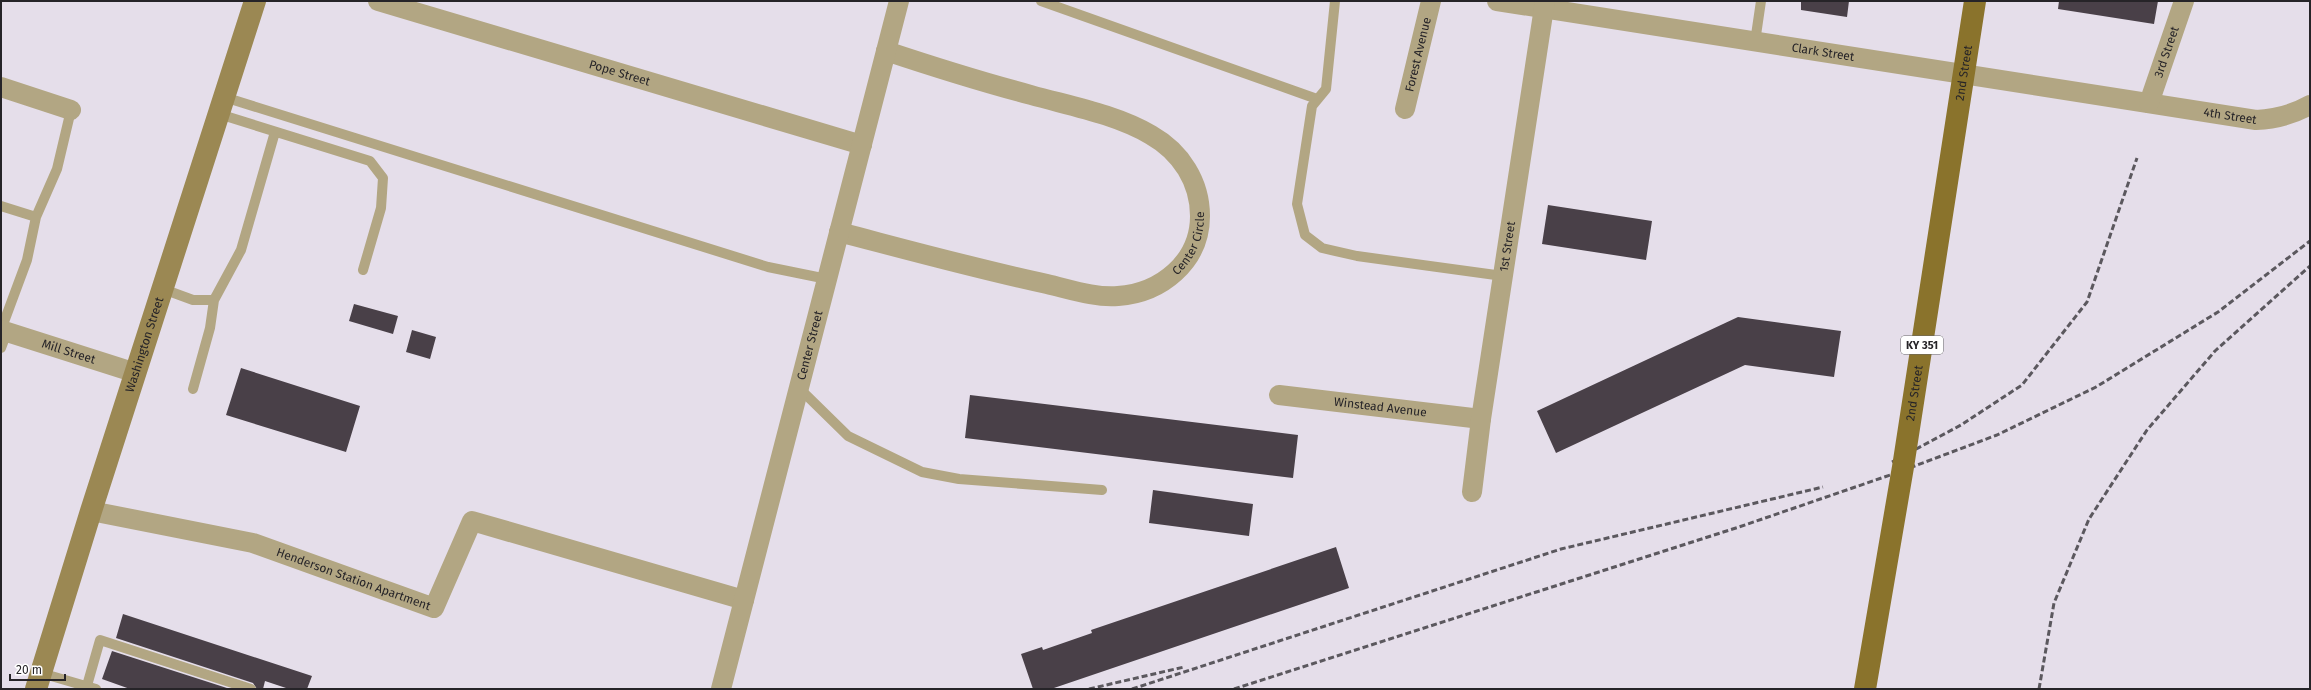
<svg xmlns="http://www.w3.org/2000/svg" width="2311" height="690" font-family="'Fira Sans',sans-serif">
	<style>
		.building { fill: #494048 }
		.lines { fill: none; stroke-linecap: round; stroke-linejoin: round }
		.lane { stroke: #b2a683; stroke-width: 10 }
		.street { stroke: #b2a683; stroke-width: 20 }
		.secondary { stroke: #9b8853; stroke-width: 22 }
		.rail { stroke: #5b585e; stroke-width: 3; stroke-dasharray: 6 3; stroke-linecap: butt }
		.primary-bridge { stroke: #8a732c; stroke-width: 22 }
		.labels { text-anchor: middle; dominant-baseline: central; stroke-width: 4; stroke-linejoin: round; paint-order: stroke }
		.shield { fill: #fff; stroke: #676668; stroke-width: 1 }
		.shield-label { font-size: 11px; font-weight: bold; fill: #262428 }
		.street-label { font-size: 12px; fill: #262428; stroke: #fff }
	</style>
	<rect width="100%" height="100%" fill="#e5deea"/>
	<path class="building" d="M1801 1H1849L1847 17 1801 10Z
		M2059 1H2158L2154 24 2058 9Z
		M1548 205 1652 221 1646 260 1542 244Z
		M354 304 398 316 393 334 349 321Z
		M1738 317 1841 331 1834 377 1745 365 1556 453 1537 411Z
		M412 330 436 337 430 359 406 352Z
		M241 368 360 406 346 452 226 415Z
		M970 395 1298 435 1293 478 965 438Z
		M1153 490 1253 504 1249 536 1149 523Z
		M1336 547 1349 588 1051 689H1033L1021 654 1042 647 1043 650 1092 633 1091 630Z
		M123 614 312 676 307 689H289L265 681 263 689H257L253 683 116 638Z
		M112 651 230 689H130L102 679Z"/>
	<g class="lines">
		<path class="lane" d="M1041 1 1317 99
			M1335 1 1326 89 1312 106 1297 204 1305 235 1322 248 1357 256 1503 276
			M1755 42 1761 1
			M224 97 768 267 827 279
			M219 114 370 161 383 178 381 208 363 270
			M1 206 36 217 27 260 1 330
			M36 217 57 169 71 110
			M163 289 193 300H214L241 250 275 132
			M1 348 7 332
			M799 388 848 436 922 472 959 479 1102 490
			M193 389 210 328 214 300
			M41 673 96 689
			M86 689 100 640 251 689"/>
		<g class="street">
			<path id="s1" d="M378 1 862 145"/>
			<path id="s2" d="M1497 1 2256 120C2275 119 2294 114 2310 105"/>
			<path d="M1 87 71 110"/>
			<path id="s3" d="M2149 103 2184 1"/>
			<path id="s4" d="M1405 109 1431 1"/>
			<path id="s5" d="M839 232C908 250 977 269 1047 284 1069 289 1095 298 1118 296 1161 293 1200 262 1200 216 1200 182 1181 152 1151 135 1115 114 1070 106 1031 95 982 82 934 67 886 51"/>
			<path id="s6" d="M1 330 136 373"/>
			<path id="s7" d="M1279 395 1481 419"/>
			<path id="s8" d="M1472 492 1481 419 1545 1"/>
			<path id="s9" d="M91 511 253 543 434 608 472 521 744 600"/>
			<path id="s10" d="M721 689 899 1"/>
		</g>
		<path class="secondary" id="s11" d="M36 689 91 511 255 1"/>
		<path class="rail" d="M1892 462 1961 425 2022 385 2087 302 2137 158
			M1089 689 1184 667
			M1132 689 1561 549 1823 487
			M1234 689 1739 527 1896 473 1997 435 2096 387 2218 312 2310 241
			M2039 689 2054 603 2089 519 2147 430 2215 351 2310 266"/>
		<path class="primary-bridge" id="s12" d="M1865 689 1903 467 1975 1"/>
	</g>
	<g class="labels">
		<rect class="shield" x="1901" y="336" width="42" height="18" rx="3"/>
		<g class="shield-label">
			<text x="1922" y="345">KY 351</text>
		</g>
		<g class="street-label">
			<text stroke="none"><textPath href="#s2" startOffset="330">Clark Street</textPath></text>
			<text stroke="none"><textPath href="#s3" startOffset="54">3rd Street</textPath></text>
			<text stroke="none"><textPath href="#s4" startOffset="56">Forest Avenue</textPath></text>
			<text stroke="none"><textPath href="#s1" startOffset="252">Pope Street</textPath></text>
			<text stroke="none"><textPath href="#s12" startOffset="624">2nd Street</textPath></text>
			<text stroke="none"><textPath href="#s2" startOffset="742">4th Street</textPath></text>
			<text stroke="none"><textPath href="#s5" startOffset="383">Center Circle</textPath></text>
			<text stroke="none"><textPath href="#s8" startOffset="248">1st Street</textPath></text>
			<text stroke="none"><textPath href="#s11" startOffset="361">Washington Street</textPath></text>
			<text stroke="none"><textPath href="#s10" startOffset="355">Center Street</textPath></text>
			<text stroke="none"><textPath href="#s6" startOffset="71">Mill Street</textPath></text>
			<text stroke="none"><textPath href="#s12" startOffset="300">2nd Street</textPath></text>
			<text stroke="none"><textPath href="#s7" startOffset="102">Winstead Avenue</textPath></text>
			<text stroke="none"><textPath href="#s9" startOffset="272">Henderson Station Apartment</textPath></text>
		</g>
	</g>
	<rect width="2311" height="690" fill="none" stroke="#262428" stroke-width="4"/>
	<path d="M10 674v6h55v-6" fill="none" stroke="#262428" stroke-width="2"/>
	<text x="16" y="674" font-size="12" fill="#262428" stroke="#ffffff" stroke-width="3" paint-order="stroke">20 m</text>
</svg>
